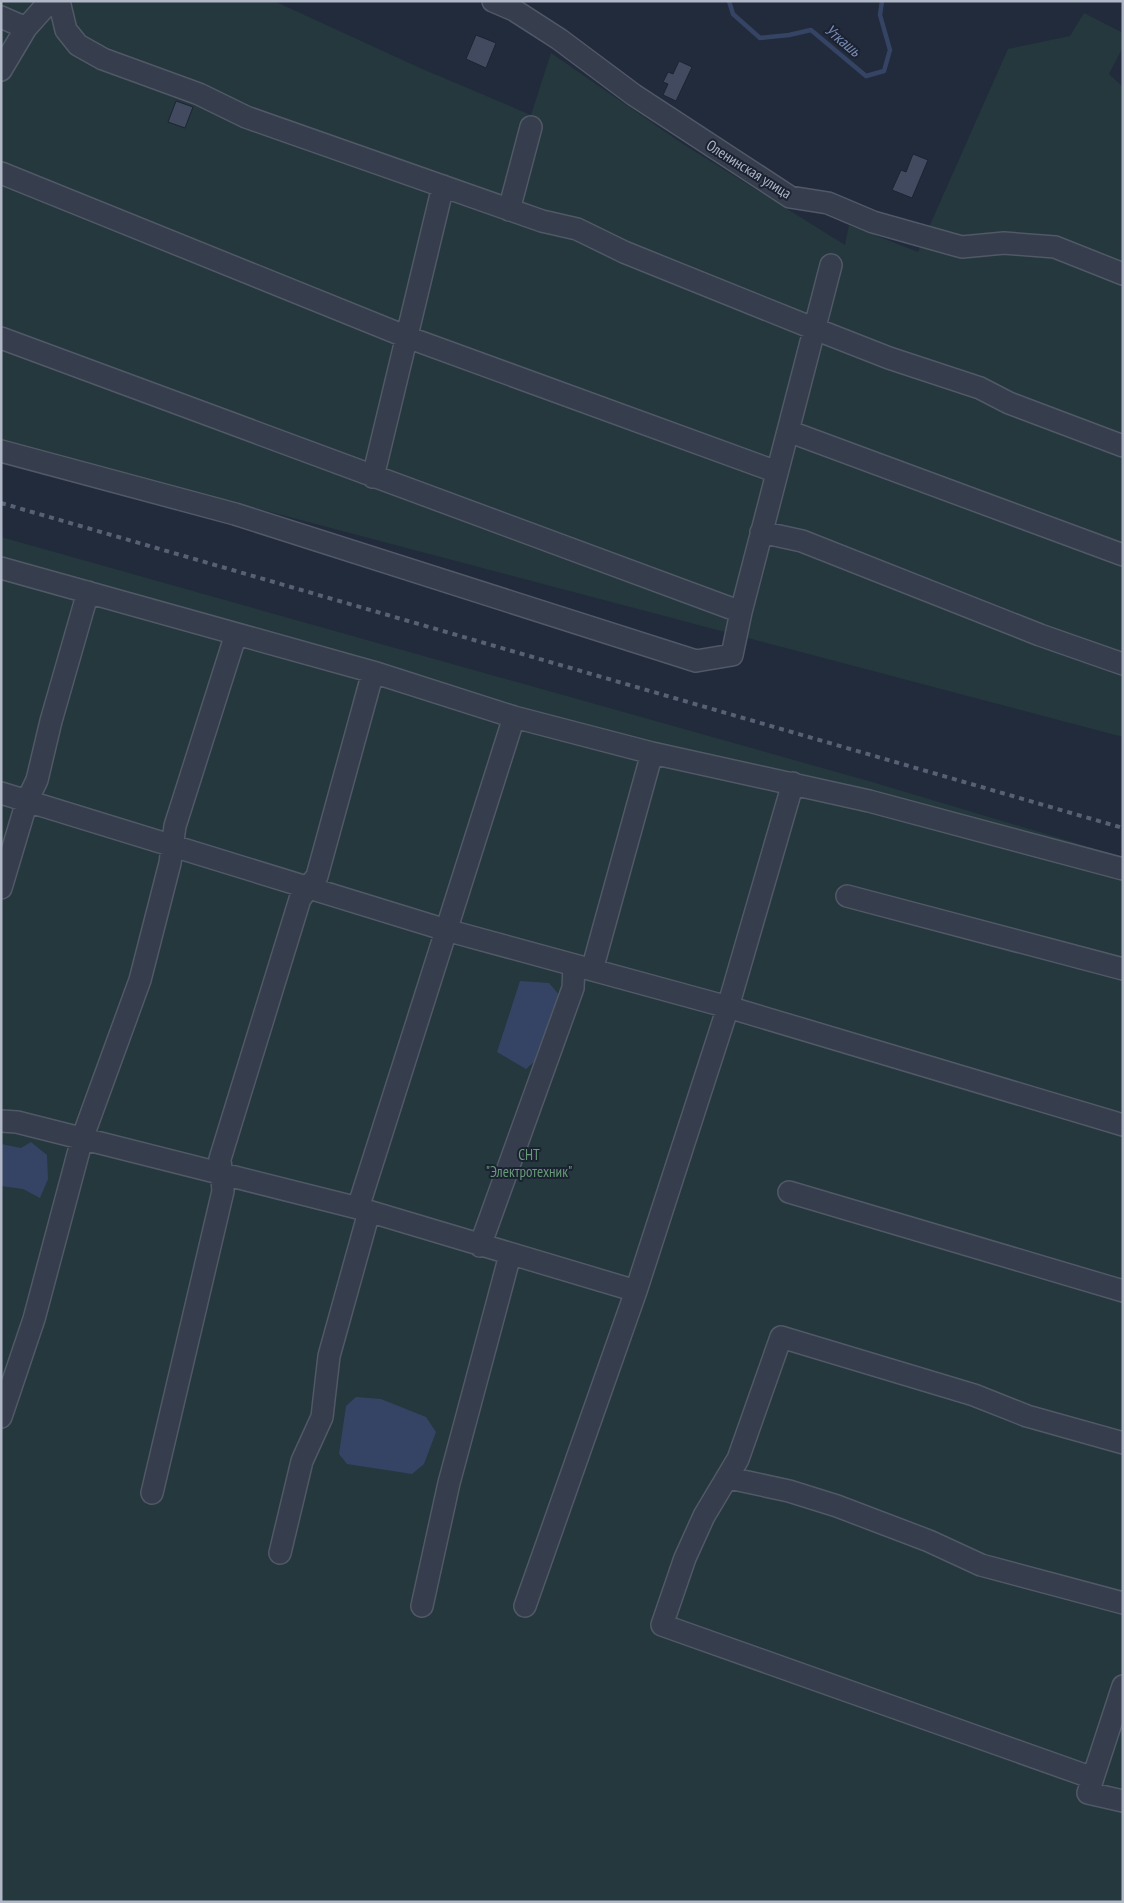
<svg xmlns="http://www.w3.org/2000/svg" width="1124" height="1903" font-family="'PT Sans Narrow',sans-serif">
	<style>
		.green { fill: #24383d }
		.water { fill: #354464 }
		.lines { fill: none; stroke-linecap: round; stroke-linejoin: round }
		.stream { stroke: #354464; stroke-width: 4.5 }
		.building { fill: #414a5f; stroke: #1d2433 }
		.minor-casing { stroke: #515867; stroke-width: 24 }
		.minor { stroke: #363d4c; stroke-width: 21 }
		.rail { stroke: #576174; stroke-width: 4; stroke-dasharray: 5 5; stroke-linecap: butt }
		.labels { text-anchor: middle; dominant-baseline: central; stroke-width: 4; stroke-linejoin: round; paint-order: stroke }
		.street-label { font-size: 15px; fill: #b1b8c8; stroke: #1b2231 }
		.park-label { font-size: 15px; fill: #679a77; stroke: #1b2231 }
		.water-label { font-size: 16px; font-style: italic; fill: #788bb2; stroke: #1b2231 }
	</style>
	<rect width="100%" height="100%" fill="#222b3c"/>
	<path class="green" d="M1 1H274L420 68 531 115 551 53 683 144 845 245 849 225 918 252 1008 49 1070 36 1084 13 1123 33V47L1109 74 1123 87V737L1 441Z
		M1 537 872 782 1123 857V1902H1Z"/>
	<path class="water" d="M520 981 549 983 560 996 534 1062 526 1069 497 1052Z
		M31 1142 47 1155 48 1179 40 1198 23 1189 1 1186V1144L21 1148Z
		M356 1397 381 1399 426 1417 436 1432 424 1464 412 1474 347 1464 339 1454 346 1406Z"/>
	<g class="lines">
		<path class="stream" d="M729 1 733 14 760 38 789 35 811 30 866 76 884 71 890 50 880 15 882 1"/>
	</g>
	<path class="building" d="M476 35 496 43 486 68 466 59Z
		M679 61 692 67 676 101 663 95 668 84 663 82 668 72 673 74Z
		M176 101 193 107 185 128 168 122Z
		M913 154 928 160 912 198 892 190 901 170 906 172Z"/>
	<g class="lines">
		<defs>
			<path id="minor" d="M59 1 66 30 78 45 103 59 199 94 246 117 542 221 577 229 624 252 815 329 889 358 980 388 1009 403 1123 446
				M493 1 514 10 559 39 634 95 790 197 828 203 873 222 962 247 1004 243 1055 247 1123 274
				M1 17 26 28
				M1 70 26 28 50 1
				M1 173 407 337 777 472
				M509 210 531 127
				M1 338 741 612
				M788 431 1123 555
				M1 451 235 514 696 661 732 655 741 612 831 265
				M373 477 443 186
				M761 532 802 541 1040 635 1123 664
				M1 568 373 672 514 717 652 753 869 801 1123 869
				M1 793 446 930 728 1007 1123 1125
				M1 888 27 801 37 780 51 721 88 592
				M847 896 1123 969
				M592 970 652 753
				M1 1121 17 1122 358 1208 636 1291
				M789 1192 1123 1291
				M358 1208 514 717
				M480 1246 573 988 574 965
				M1 1417 34 1319 82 1139 140 980 170 863 175 826 236 634
				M729 1478 789 1491 837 1506 929 1541 981 1565 1123 1603
				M152 1493 223 1191 220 1159 300 899 317 876 373 672
				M280 1553 302 1461 322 1417 329 1356 369 1212
				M422 1606 449 1483 510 1255
				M525 1606 636 1291 728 1007 793 783
				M1123 1686 1088 1793 1123 1801
				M1093 1778 662 1625 685 1558 704 1516 738 1459 781 1337 974 1395 1027 1416 1123 1443"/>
		</defs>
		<use href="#minor" class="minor-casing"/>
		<use href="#minor" class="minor"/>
		<path class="rail" d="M1 503 1123 828"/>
	</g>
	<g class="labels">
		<g class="street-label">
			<text transform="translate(749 169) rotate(32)">Оленинская улица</text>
		</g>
		<g class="park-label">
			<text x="529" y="1154">СНТ<tspan x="529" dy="17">"Электротехник"</tspan></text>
		</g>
		<g class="water-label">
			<text transform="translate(843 40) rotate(40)">Уткашь</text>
		</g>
	</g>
	<rect width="1124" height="1903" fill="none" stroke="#b1b8c8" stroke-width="5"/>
</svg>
